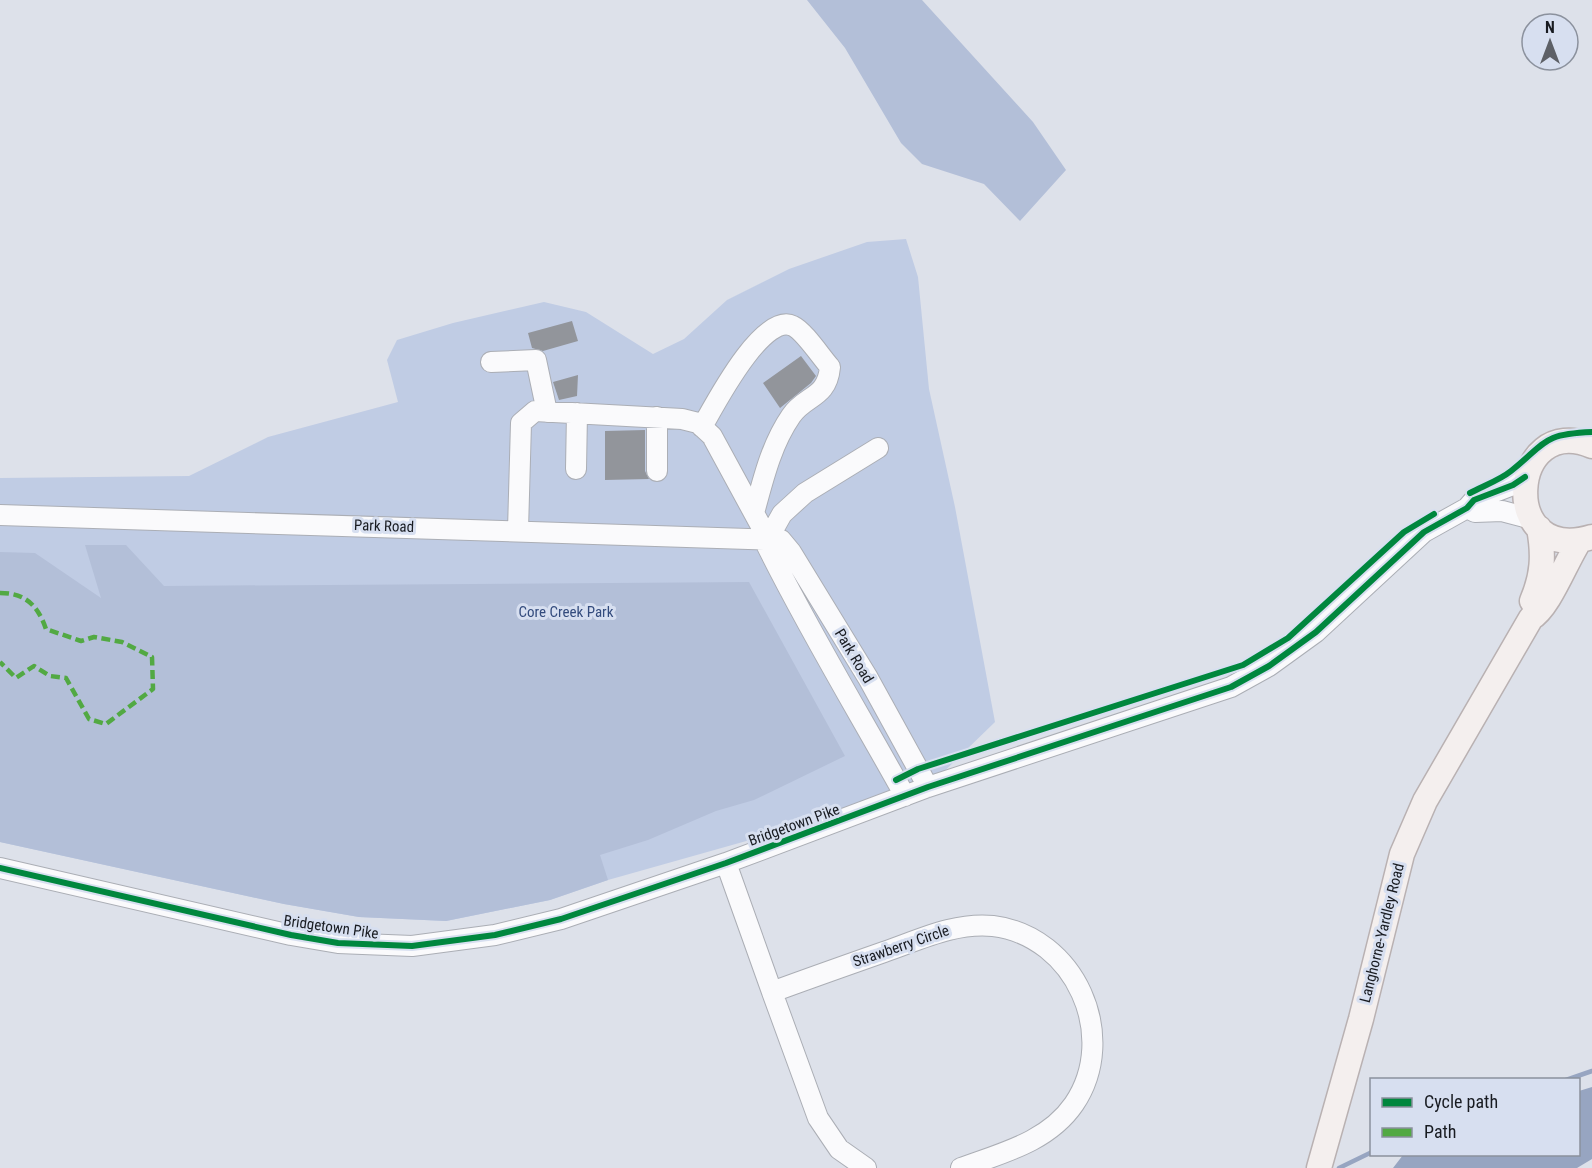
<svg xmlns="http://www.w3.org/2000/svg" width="1592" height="1168" font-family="'Roboto Condensed',sans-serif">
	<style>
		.green { fill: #c0cce4 }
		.forest { fill: #b3bfd8 }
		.water { fill: #97a5c1 }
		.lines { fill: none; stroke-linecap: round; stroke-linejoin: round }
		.stream { stroke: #97a5c1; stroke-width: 4.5 }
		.building { fill: #92959b }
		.minor-casing { stroke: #abaeb5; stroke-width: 22 }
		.major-casing { stroke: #b9b1b2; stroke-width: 27 }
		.minor { stroke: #fafafc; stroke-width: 20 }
		.major { stroke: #f4efee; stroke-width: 24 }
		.quiet { stroke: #52a943; stroke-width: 4.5; stroke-dasharray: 9 4.5; stroke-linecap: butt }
		.cycleway-casing { stroke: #d7dff0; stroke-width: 10 }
		.cycleway { stroke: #00873e; stroke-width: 6 }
		.labels { text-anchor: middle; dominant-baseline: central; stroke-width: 6; stroke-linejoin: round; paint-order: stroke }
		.street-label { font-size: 15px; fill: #181b21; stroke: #d7dff0 }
		.park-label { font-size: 15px; fill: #334b7d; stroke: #d7dff0 }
	</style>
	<rect width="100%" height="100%" fill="#dde1ea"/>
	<path class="green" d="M906 239 918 277 929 389 955 507 995 722 928 787 905 796 608 880 550 900 446 921 359 917 284 904 0 842V478L189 476 268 437 398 402 387 360 397 340 453 323 544 302 586 312 653 354 684 339 727 300 789 269 867 242Z"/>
	<path class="forest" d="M807 0H922L1033 122 1066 170 1020 221 984 184 922 164 901 143 845 48Z
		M85 545H126L164 586 749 582 845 756 754 800 716 811 648 840 600 855 608 880 550 900 446 921 359 917 284 904 0 842V552L35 553 101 598Z"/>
	<path class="water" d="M1592 1087V1159L1577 1168H1393L1403 1155 1578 1154 1579 1091Z"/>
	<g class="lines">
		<path class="stream" d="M1566 1080 1592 1071
			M1339 1168 1372 1152"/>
	</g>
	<path class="building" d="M572 321 578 341 543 351 532 348 528 333Z
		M801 356 816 376 811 383 780 408 763 383Z
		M578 375 577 396 559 400 553 382Z
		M645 430V471L649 479 605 480V431Z"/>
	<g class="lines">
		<defs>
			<path id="minor" d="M491 362 536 360 547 412
				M657 417V471
				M702 427C714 406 763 311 793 326 804 331 821 357 830 367 827 399 805 395 791 416 771 445 763 480 754 513
				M576 469 577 413
				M1467 508 1475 512 1502 511 1532 519
				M0 515 781 540 791 552 868 678 928 787
				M518 530 521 423 535 411 682 419 698 423 712 436 768 539 767 546C809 631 859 713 905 796
				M768 539 782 514 805 493 878 448
				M726 863 772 992
				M0 868 291 935 338 943 412 946 495 935 561 919 726 863 928 787 1231 687 1269 666 1316 632 1424 532 1467 508 1474 500 1513 485 1525 477
				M866 1168 839 1149 818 1118 772 992C810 978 847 965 884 952 919 940 955 922 993 926 1075 936 1120 1036 1074 1104 1048 1142 1002 1153 961 1168"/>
			<path id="major" d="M1592 446C1509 411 1497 566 1592 537
				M1532 601C1543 575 1544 555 1539 528
				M1319 1168 1361 1019 1402 854 1425 801 1531 618C1549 608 1566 561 1580 540"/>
		</defs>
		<use href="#minor" class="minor-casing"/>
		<use href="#major" class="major-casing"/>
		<use href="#minor" class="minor"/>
		<use href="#major" class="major"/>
		<path class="quiet" d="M0 593C26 593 38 606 46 629L81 641 94 637 122 642 152 657 153 689 106 724 89 719 66 678 50 676 34 666 16 678 0 662"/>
		<defs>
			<path id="cycleway" d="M1470 493C1483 486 1500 480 1511 471 1547 442 1542 434 1592 432
				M896 780 918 769 1243 665 1288 638 1404 532 1434 514
				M0 868 291 935 338 943 412 946 495 935 561 919 726 863 928 787 1231 687 1269 666 1316 632 1424 532 1467 508 1474 500 1513 485 1525 477"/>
		</defs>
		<use href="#cycleway" class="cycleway-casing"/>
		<use href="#cycleway" class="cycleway"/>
	</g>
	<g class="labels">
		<g class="street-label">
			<text transform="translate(384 526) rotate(2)">Park Road</text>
			<text transform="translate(854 656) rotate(59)">Park Road</text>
			<text transform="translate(794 825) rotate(-20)">Bridgetown Pike</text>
			<text transform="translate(331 927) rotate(8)">Bridgetown Pike</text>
			<text transform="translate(1382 933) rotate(-76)">Langhorne-Yardley Road</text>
			<text transform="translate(901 946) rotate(-19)">Strawberry Circle</text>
		</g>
		<g class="park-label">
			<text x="566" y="612">Core Creek Park</text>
		</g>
	</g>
	<rect x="1370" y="1078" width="210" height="78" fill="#d7dff0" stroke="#8b919d" stroke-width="1.5"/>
	<rect x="1382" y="1098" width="30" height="9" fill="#00873e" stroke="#8b919d" stroke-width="1.5"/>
	<text x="1424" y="1108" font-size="18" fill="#181b21">Cycle path</text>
	<rect x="1382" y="1128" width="30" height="9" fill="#52a943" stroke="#8b919d" stroke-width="1.5"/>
	<text x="1424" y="1138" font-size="18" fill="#181b21">Path</text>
	<g transform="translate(1550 42)"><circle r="28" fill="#d7dff0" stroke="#8b919d" stroke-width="1.5"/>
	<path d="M0-4.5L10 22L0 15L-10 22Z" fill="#5d6067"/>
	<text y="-9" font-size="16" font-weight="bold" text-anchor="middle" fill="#181b21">N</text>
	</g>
</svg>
